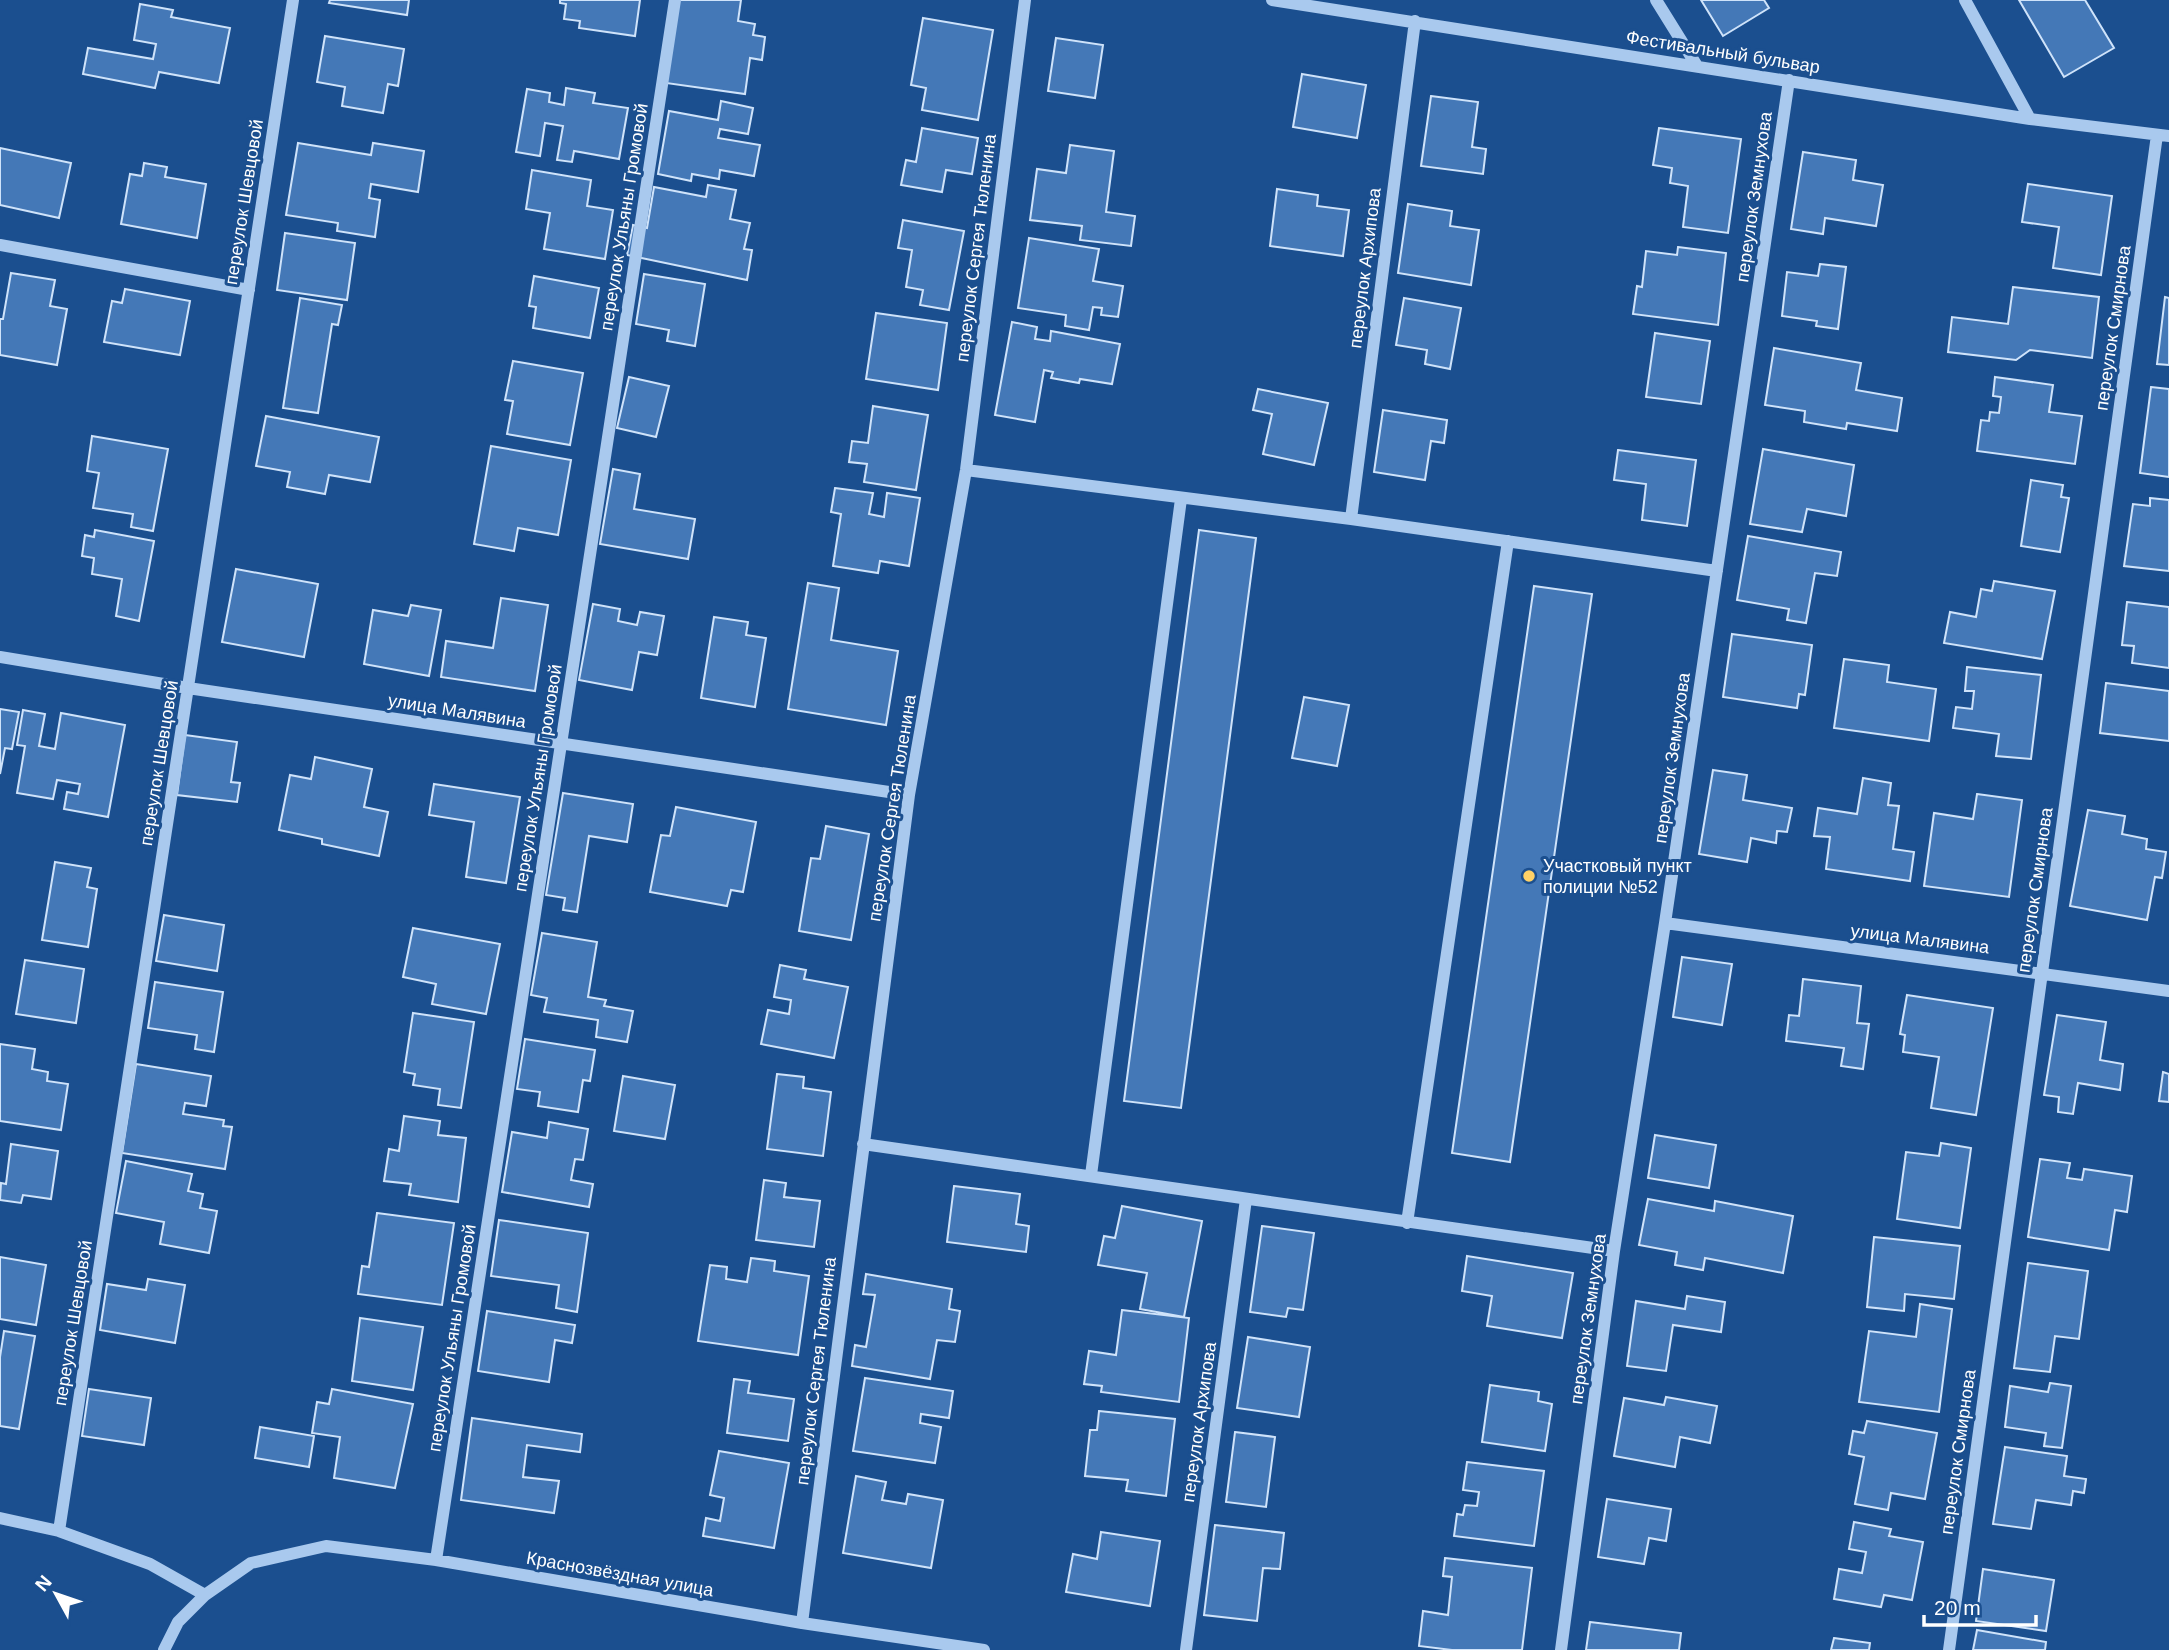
<svg xmlns="http://www.w3.org/2000/svg" width="2169" height="1650" font-family="Arial,sans-serif">
	<style>
		.building { fill: #4478b7; stroke: #cfe3fa; stroke-width: 2 }
		.lines { fill: none; stroke-linecap: round; stroke-linejoin: round }
		.minor { stroke: #a9c9ee; stroke-width: 12 }
		.poi-dot { fill: #ffd166; stroke: #1b4f8f; stroke-width: 2.5 }
		.labels { text-anchor: middle; dominant-baseline: central; stroke-width: 6; stroke-linejoin: round; paint-order: stroke }
		.street-label { font-size: 18px; fill: #fff; stroke: #1b4f8f }
		.poi-label { font-size: 18px; fill: #fff; stroke: #1b4f8f; text-anchor: start }
	</style>
	<rect width="100%" height="100%" fill="#1b4f8f"/>
	<path class="building" d="M330 0H409L407 15 329 3Z
		M560 0H640L635 36 579 28 580 21 564 19 566 4 560 3Z
		M678 0H741L738 21 755 24 753 35 765 37 762 60 750 58 745 94 666 83Z
		M1701 0H1764L1769 8 1723 36Z
		M2019 0H2085L2114 48 2064 77Z
		M140 4 173 10 171 17 230 28 219 83 159 72 155 88 83 74 88 48 153 59 156 44 134 40Z
		M923 18 993 30 978 120 922 110 926 88 911 85Z
		M325 36 404 49 398 86 388 84 383 113 342 106 345 87 317 82Z
		M1056 38 1103 45 1095 98 1048 91Z
		M1302 74 1366 85 1357 138 1293 127Z
		M566 88 595 93 593 103 628 108 619 159 574 151 572 162 557 160 563 126 545 123 540 156 516 152 527 89 550 93 549 102 564 105Z
		M1431 96 1478 102 1472 147 1486 149 1483 174 1421 166Z
		M721 101 753 108 748 134 720 129 718 138 760 145 754 176 720 170 719 179 692 174 691 181 658 174 669 111 718 120Z
		M922 128 978 138 972 174 946 170 942 192 901 185 906 160 916 162Z
		M1659 128 1741 139 1728 233 1683 227 1688 186 1670 183 1672 168 1653 165Z
		M298 143 371 155 373 143 424 151 418 192 371 184 369 198 380 200 375 237 337 231 338 223 286 215Z
		M1070 145 1114 151 1106 212 1135 216 1131 246 1080 240 1082 226 1030 220 1037 169 1066 173Z
		M0 148 71 163 59 218 0 205Z
		M1803 152 1856 160 1853 180 1883 185 1876 226 1825 218 1823 234 1791 229Z
		M144 163 167 167 165 177 206 184 197 238 121 224 130 174 142 176Z
		M532 170 591 180 587 206 613 210 605 259 544 249 550 213 526 209Z
		M2028 184 2112 196 2101 275 2053 268 2059 227 2022 222Z
		M708 185 736 190 730 219 750 223 744 249 752 250 747 280 627 255 633 225 647 228 654 187 706 197Z
		M1277 189 1318 195 1317 206 1349 210 1343 256 1270 246Z
		M1408 204 1452 211 1450 226 1479 230 1471 285 1398 273Z
		M903 220 964 231 949 310 920 305 923 290 906 287 912 250 898 248Z
		M285 233 355 243 347 300 277 290Z
		M1029 238 1099 249 1093 281 1123 286 1118 317 1101 315 1102 308 1093 307 1089 330 1065 326 1066 315 1018 308Z
		M1678 247 1726 253 1718 325 1633 314 1637 286 1642 287 1646 251 1677 255Z
		M1820 264 1846 267 1838 329 1816 326 1817 321 1782 316 1787 272 1818 276Z
		M11 273 55 280 50 306 67 309 57 365 0 355V319H3Z
		M644 274 705 284 695 346 667 341 669 330 636 324Z
		M534 276 599 288 590 338 533 328 536 307 529 306Z
		M2013 287 2099 297 2092 358 2030 350 2016 360 1948 352 1952 317 2008 324Z
		M125 289 190 301 180 355 104 342 112 301 122 303Z
		M2165 297 2169 298V365L2157 364Z
		M300 298 342 305 338 325 332 324 318 413 283 408Z
		M1404 298 1461 308 1450 369 1425 364 1427 350 1396 345Z
		M876 313 947 323 938 390 866 379Z
		M1012 322 1037 327 1035 339 1050 341 1051 331 1120 344 1112 384 1080 379 1079 383 1051 378 1053 372 1044 370 1035 422 995 415Z
		M1655 333 1710 341 1701 404 1646 397Z
		M1774 348 1861 363 1856 390 1902 398 1897 431 1847 423 1846 429 1804 422 1805 411 1765 405Z
		M513 361 583 373 570 445 507 434 513 401 505 400Z
		M629 377 669 386 656 437 617 428Z
		M1995 377 2053 385 2049 412 2082 416 2075 464 1977 451 1981 420 1989 421 1990 412 1999 413 2001 397 1993 396Z
		M2151 387 2169 389V477L2140 473Z
		M1258 389 1328 403 1314 465 1263 454 1272 414 1253 410Z
		M873 406 928 415 916 490 864 482 867 464 849 462 852 441 868 443Z
		M1383 410 1447 420 1444 443 1431 441 1425 480 1374 472Z
		M266 416 379 437 370 482 329 475 325 494 287 487 290 472 256 466Z
		M92 436 168 449 153 531 131 527 133 514 93 508 99 473 87 471Z
		M491 446 571 460 558 535 518 528 514 551 474 544Z
		M1763 449 1854 465 1846 516 1807 509 1802 532 1750 524Z
		M1618 450 1696 460 1687 526 1642 520 1646 484 1614 480Z
		M613 469 640 474 634 509 695 519 688 559 600 544Z
		M2031 480 2063 485 2061 497 2069 498 2060 552 2021 546Z
		M835 488 873 493 869 514 884 517 887 493 920 498 909 566 880 561 878 573 833 566 841 514 831 512Z
		M2150 498 2169 500V571L2124 566 2133 504 2150 506Z
		M95 530 154 541 139 621 116 616 122 579 92 574 94 558 82 556 85 535 94 537Z
		M1199 530 1256 538 1181 1108 1124 1101Z
		M1748 536 1841 552 1837 576 1815 573 1806 623 1787 620 1789 609 1737 600Z
		M236 569 318 584 304 657 222 642Z
		M1994 581 2055 591 2042 659 1944 643 1950 612 1976 617 1981 589 1992 591Z
		M808 583 839 588 831 640 898 651 886 725 788 709Z
		M1534 586 1592 594 1510 1162 1452 1153Z
		M501 598 548 605 535 691 441 677 446 641 493 648Z
		M2127 602 2169 607V668L2132 663 2134 646 2122 645Z
		M593 604 620 609 618 621 637 625 640 612 664 616 657 655 639 652 632 690 579 680Z
		M411 605 441 610 429 676 364 664 373 610 408 616Z
		M714 617 748 622 746 635 766 638 755 707 701 698Z
		M1732 634 1812 645 1805 695 1799 694 1797 708 1723 697Z
		M1844 659 1889 665 1887 682 1936 689 1929 741 1834 728Z
		M1967 667 2041 675 2031 759 1996 756 1999 734 1953 728 1956 707 1972 709 1974 691H1965Z
		M2106 683 2169 691V741L2100 733Z
		M1304 697 1349 705 1337 766 1292 758Z
		M0 709 19 712 12 749 5 748 0 774Z
		M23 710 45 714 39 746 55 749 61 713 125 725 108 817 64 809 67 792 78 794 80 784 57 780 53 799 17 793 25 746 17 745Z
		M185 735 237 742 231 782 240 783 237 802 177 795Z
		M315 757 372 769 364 807 388 812 379 856 322 844V839L279 830 290 775 311 779Z
		M1713 770 1747 775 1743 800 1792 808 1787 832 1777 831 1776 843 1751 838 1747 862 1699 854Z
		M1863 778 1891 783 1888 805 1899 806 1893 849 1914 852 1910 881 1826 869 1830 837 1814 836 1818 808 1857 814Z
		M434 784 520 797 506 883 466 877 474 822 429 815Z
		M563 793 633 804 627 842 589 836 577 912 563 910 565 898 546 895Z
		M1977 794 2022 800 2009 897 1924 886 1934 813 1973 819Z
		M676 807 756 822 743 892 731 890 727 906 650 892 661 835 670 836Z
		M2088 810 2125 816 2122 834 2147 839 2146 849 2166 852 2162 878 2155 877 2147 920 2070 906Z
		M826 826 869 834 851 940 799 931 811 858 820 859Z
		M55 862 91 868 87 887 97 889 88 947 42 940Z
		M164 915 224 925 217 971 156 961Z
		M413 928 500 944 486 1014 432 1004 436 984 403 977Z
		M542 933 597 942 588 997 606 1000 604 1006 633 1011 627 1042 596 1037 598 1020 544 1012 547 998 531 995Z
		M1682 957 1732 964 1722 1025 1673 1017Z
		M25 960 84 969 76 1023 16 1014Z
		M780 965 806 970 804 979 848 987 834 1058 761 1044 768 1010 789 1014 791 1000 774 997Z
		M1803 979 1861 986 1857 1023 1869 1024 1863 1069 1841 1066 1844 1048 1786 1041 1789 1015 1799 1016Z
		M155 982 223 992 214 1052 195 1049 197 1035 148 1028Z
		M1907 995 1993 1008 1976 1115 1931 1108 1939 1057 1903 1052 1905 1035 1900 1034Z
		M413 1013 474 1022 461 1108 438 1105 440 1089 413 1085 415 1074 404 1072Z
		M2057 1015 2106 1022 2100 1060 2123 1064 2120 1090 2078 1083 2073 1114 2058 1112 2059 1097 2044 1095Z
		M525 1039 595 1050 590 1081 583 1080 578 1112 538 1106 540 1092 517 1089Z
		M0 1044 35 1049 32 1069 48 1072 47 1081 68 1084 61 1130 0 1121Z
		M136 1064 211 1076 206 1106 185 1103 183 1114 224 1120 223 1126 232 1127 225 1169 122 1153Z
		M2163 1072 2169 1074V1102L2159 1101Z
		M777 1074 804 1077 803 1088 831 1092 823 1156 767 1149Z
		M623 1076 675 1085 665 1139 614 1131Z
		M404 1116 440 1121 438 1135 466 1138 458 1202 409 1195 411 1184 384 1181 389 1149 399 1151Z
		M549 1122 588 1129 583 1160 575 1159 571 1180 593 1184 589 1207 502 1192 512 1132 547 1138Z
		M1655 1135 1716 1145 1709 1188 1648 1178Z
		M1941 1143 1971 1148 1960 1228 1897 1219 1906 1152 1939 1156Z
		M11 1144 58 1151 51 1199 23 1195 21 1203 0 1200 1 1183 6 1184Z
		M2040 1159 2070 1163 2067 1178 2082 1180 2084 1169 2132 1176 2127 1212 2115 1210 2109 1250 2028 1237Z
		M126 1161 192 1174 188 1191 203 1194 200 1208 217 1211 209 1253 160 1244 164 1222 116 1213Z
		M764 1180 786 1183 784 1197 820 1201 814 1247 756 1240Z
		M954 1186 1020 1194 1016 1224 1029 1226 1026 1252 947 1242Z
		M1648 1199 1714 1211 1715 1201 1793 1216 1783 1273 1705 1258 1703 1270 1675 1265 1677 1252 1639 1245Z
		M1122 1206 1202 1221 1184 1317 1140 1309 1147 1273 1098 1265 1104 1236 1115 1238Z
		M377 1213 454 1223 442 1305 358 1294 362 1266 369 1267Z
		M499 1220 588 1233 577 1312 556 1308 559 1285 491 1276Z
		M1262 1226 1314 1233 1303 1310 1288 1308 1286 1317 1250 1312Z
		M1874 1237 1960 1246 1954 1299 1905 1294 1904 1311 1867 1307Z
		M1467 1256 1573 1273 1562 1338 1487 1326 1492 1296 1462 1291Z
		M0 1257 46 1265 36 1325 0 1319Z
		M751 1258 775 1261 774 1271 809 1276 798 1355 698 1341 710 1265 727 1267 726 1279 747 1282Z
		M2028 1263 2088 1271 2079 1339 2055 1336 2050 1372 2014 1368Z
		M866 1274 952 1289 949 1309 960 1311 955 1342 937 1340 930 1379 852 1366 855 1345 866 1347 875 1295 863 1294Z
		M148 1279 185 1285 175 1343 100 1330 107 1284 146 1290Z
		M1687 1296 1725 1302 1721 1332 1673 1325 1666 1371 1627 1366 1636 1301 1685 1309Z
		M1920 1304 1952 1309 1939 1412 1859 1402 1869 1331 1916 1337Z
		M1122 1310 1189 1318 1179 1402 1101 1392 1102 1386 1084 1384 1089 1351 1116 1355Z
		M487 1311 575 1325 572 1343 555 1340 549 1382 478 1371Z
		M360 1318 423 1327 413 1390 352 1381Z
		M4 1331 35 1336 19 1429 0 1426V1357Z
		M1248 1337 1310 1347 1299 1417 1237 1408Z
		M865 1378 953 1391 949 1418 921 1414 920 1423 941 1427 935 1463 853 1451Z
		M734 1379 750 1381 748 1393 794 1399 788 1441 727 1433Z
		M2050 1383 2071 1386 2062 1448 2044 1446 2046 1433 2005 1427 2010 1386 2048 1392Z
		M1490 1385 1539 1392 1538 1401 1552 1404 1545 1451 1482 1442Z
		M89 1389 151 1398 144 1445 82 1436Z
		M332 1389 413 1404 395 1488 334 1478 340 1437 312 1433 317 1402 329 1404Z
		M1666 1397 1717 1406 1710 1443 1680 1437 1675 1467 1614 1456 1624 1398 1664 1405Z
		M1099 1411 1175 1419 1166 1496 1126 1491 1128 1480 1085 1476 1090 1430H1097Z
		M472 1418 582 1434 580 1452 527 1445 523 1477 559 1481 554 1513 461 1500Z
		M1867 1421 1937 1433 1925 1499 1891 1493 1888 1510 1855 1504 1864 1457 1849 1454 1853 1431 1864 1433Z
		M260 1427 314 1436 309 1467 255 1458Z
		M1235 1432 1275 1437 1266 1507 1226 1502Z
		M2005 1447 2067 1456 2064 1476 2086 1479 2084 1493 2073 1491 2071 1505 2036 1500 2031 1529 1993 1524Z
		M719 1451 789 1463 774 1548 703 1536 706 1518 720 1521 724 1498 710 1495Z
		M1467 1462 1544 1471 1534 1546 1454 1536 1457 1514 1463 1515 1465 1505 1477 1506 1479 1492 1463 1490Z
		M856 1476 886 1482 882 1500 906 1504 908 1494 943 1500 931 1568 843 1553Z
		M1607 1499 1671 1509 1666 1541 1649 1538 1644 1564 1598 1557Z
		M1854 1522 1891 1529 1889 1536 1923 1542 1912 1600 1884 1595 1881 1607 1834 1599 1839 1569 1862 1573 1866 1552 1849 1549Z
		M1215 1525 1284 1533 1280 1569 1263 1568 1257 1621 1204 1615Z
		M1101 1532 1160 1541 1150 1606 1066 1592 1073 1554 1097 1559Z
		M1445 1558 1532 1568 1522 1650H1452L1419 1646 1423 1611 1448 1615 1452 1577 1443 1576Z
		M1983 1569 2054 1580 2046 1631 1976 1621Z
		M1590 1622 1681 1633 1679 1650H1586Z
		M1977 1630 2046 1642 2045 1650H1973Z
		M1834 1638 1870 1643 1869 1650H1831Z"/>
	<g class="lines">
		<path class="minor" d="M1272 0 2030 119 2169 136
			M1656 0 1697 66
			M1965 0 2030 119
			M0 245 249 290
			M966 470 1351 519 1717 571
			M1351 519 1415 21
			M0 657 188 688 909 795
			M1665 923 2169 991
			M863 1144C1114 1178 1363 1217 1614 1251
			M1091 1175 1181 499
			M1407 1223 1508 541
			M0 1518 59 1531 150 1564 205 1595
			M59 1531 293 0
			M436 1560 675 0
			M802 1623 909 795 966 470 1025 0
			M164 1650 178 1622 205 1595 251 1563 326 1546 436 1560 802 1623 984 1650
			M1186 1650 1246 1199
			M1561 1650 1614 1251 1665 923 1789 80
			M1949 1650 2157 135"/>
	</g>
	<circle class="poi-dot" cx="1529" cy="876" r="7"/>
	<g class="labels">
		<g class="street-label">
			<text transform="translate(1723 52) rotate(9)">Фестивальный бульвар</text>
			<text transform="translate(1754 197) rotate(-82)">переулок Земнухова</text>
			<text transform="translate(244 202) rotate(-81)">переулок Шевцовой</text>
			<text transform="translate(624 217) rotate(-81)">переулок Ульяны Громовой</text>
			<text transform="translate(976 248) rotate(-83)">переулок Сергея Тюленина</text>
			<text transform="translate(1365 268) rotate(-83)">переулок Архипова</text>
			<text transform="translate(2113 328) rotate(-82)">переулок Смирнова</text>
			<text transform="translate(457 711) rotate(9)">улица Малявина</text>
			<text transform="translate(1672 758) rotate(-82)">переулок Земнухова</text>
			<text transform="translate(159 763) rotate(-81)">переулок Шевцовой</text>
			<text transform="translate(538 778) rotate(-81)">переулок Ульяны Громовой</text>
			<text transform="translate(892 808) rotate(-81)">переулок Сергея Тюленина</text>
			<text transform="translate(2035 890) rotate(-82)">переулок Смирнова</text>
			<text transform="translate(1920 939) rotate(7)">улица Малявина</text>
			<text transform="translate(1588 1319) rotate(-82)">переулок Земнухова</text>
			<text transform="translate(73 1323) rotate(-81)">переулок Шевцовой</text>
			<text transform="translate(452 1338) rotate(-81)">переулок Ульяны Громовой</text>
			<text transform="translate(816 1371) rotate(-83)">переулок Сергея Тюленина</text>
			<text transform="translate(1199 1422) rotate(-82)">переулок Архипова</text>
			<text transform="translate(1958 1452) rotate(-82)">переулок Смирнова</text>
			<text transform="translate(620 1574) rotate(10)">Краснозвёздная улица</text>
		</g>
		<g class="poi-label">
			<text x="1543" y="866">Участковый пункт<tspan x="1543" dy="21">полиции №52</tspan></text>
		</g>
	</g>
	<g transform="translate(56 1594) rotate(310)" stroke="#1b4f8f" stroke-width="5" paint-order="stroke">
	<path d="M0-5L12 26L0 18L-12 26Z" fill="#ffffff"/>
	<text y="-10" font-size="19" font-weight="bold" text-anchor="middle" fill="#ffffff">N</text>
	</g>
	<path d="M1924 1615v10h112v-10" fill="none" stroke="#ffffff" stroke-width="3.5"/>
	<text x="1934" y="1615" font-size="21" fill="#ffffff" stroke="#1b4f8f" stroke-width="5" paint-order="stroke">20 m</text>
</svg>
